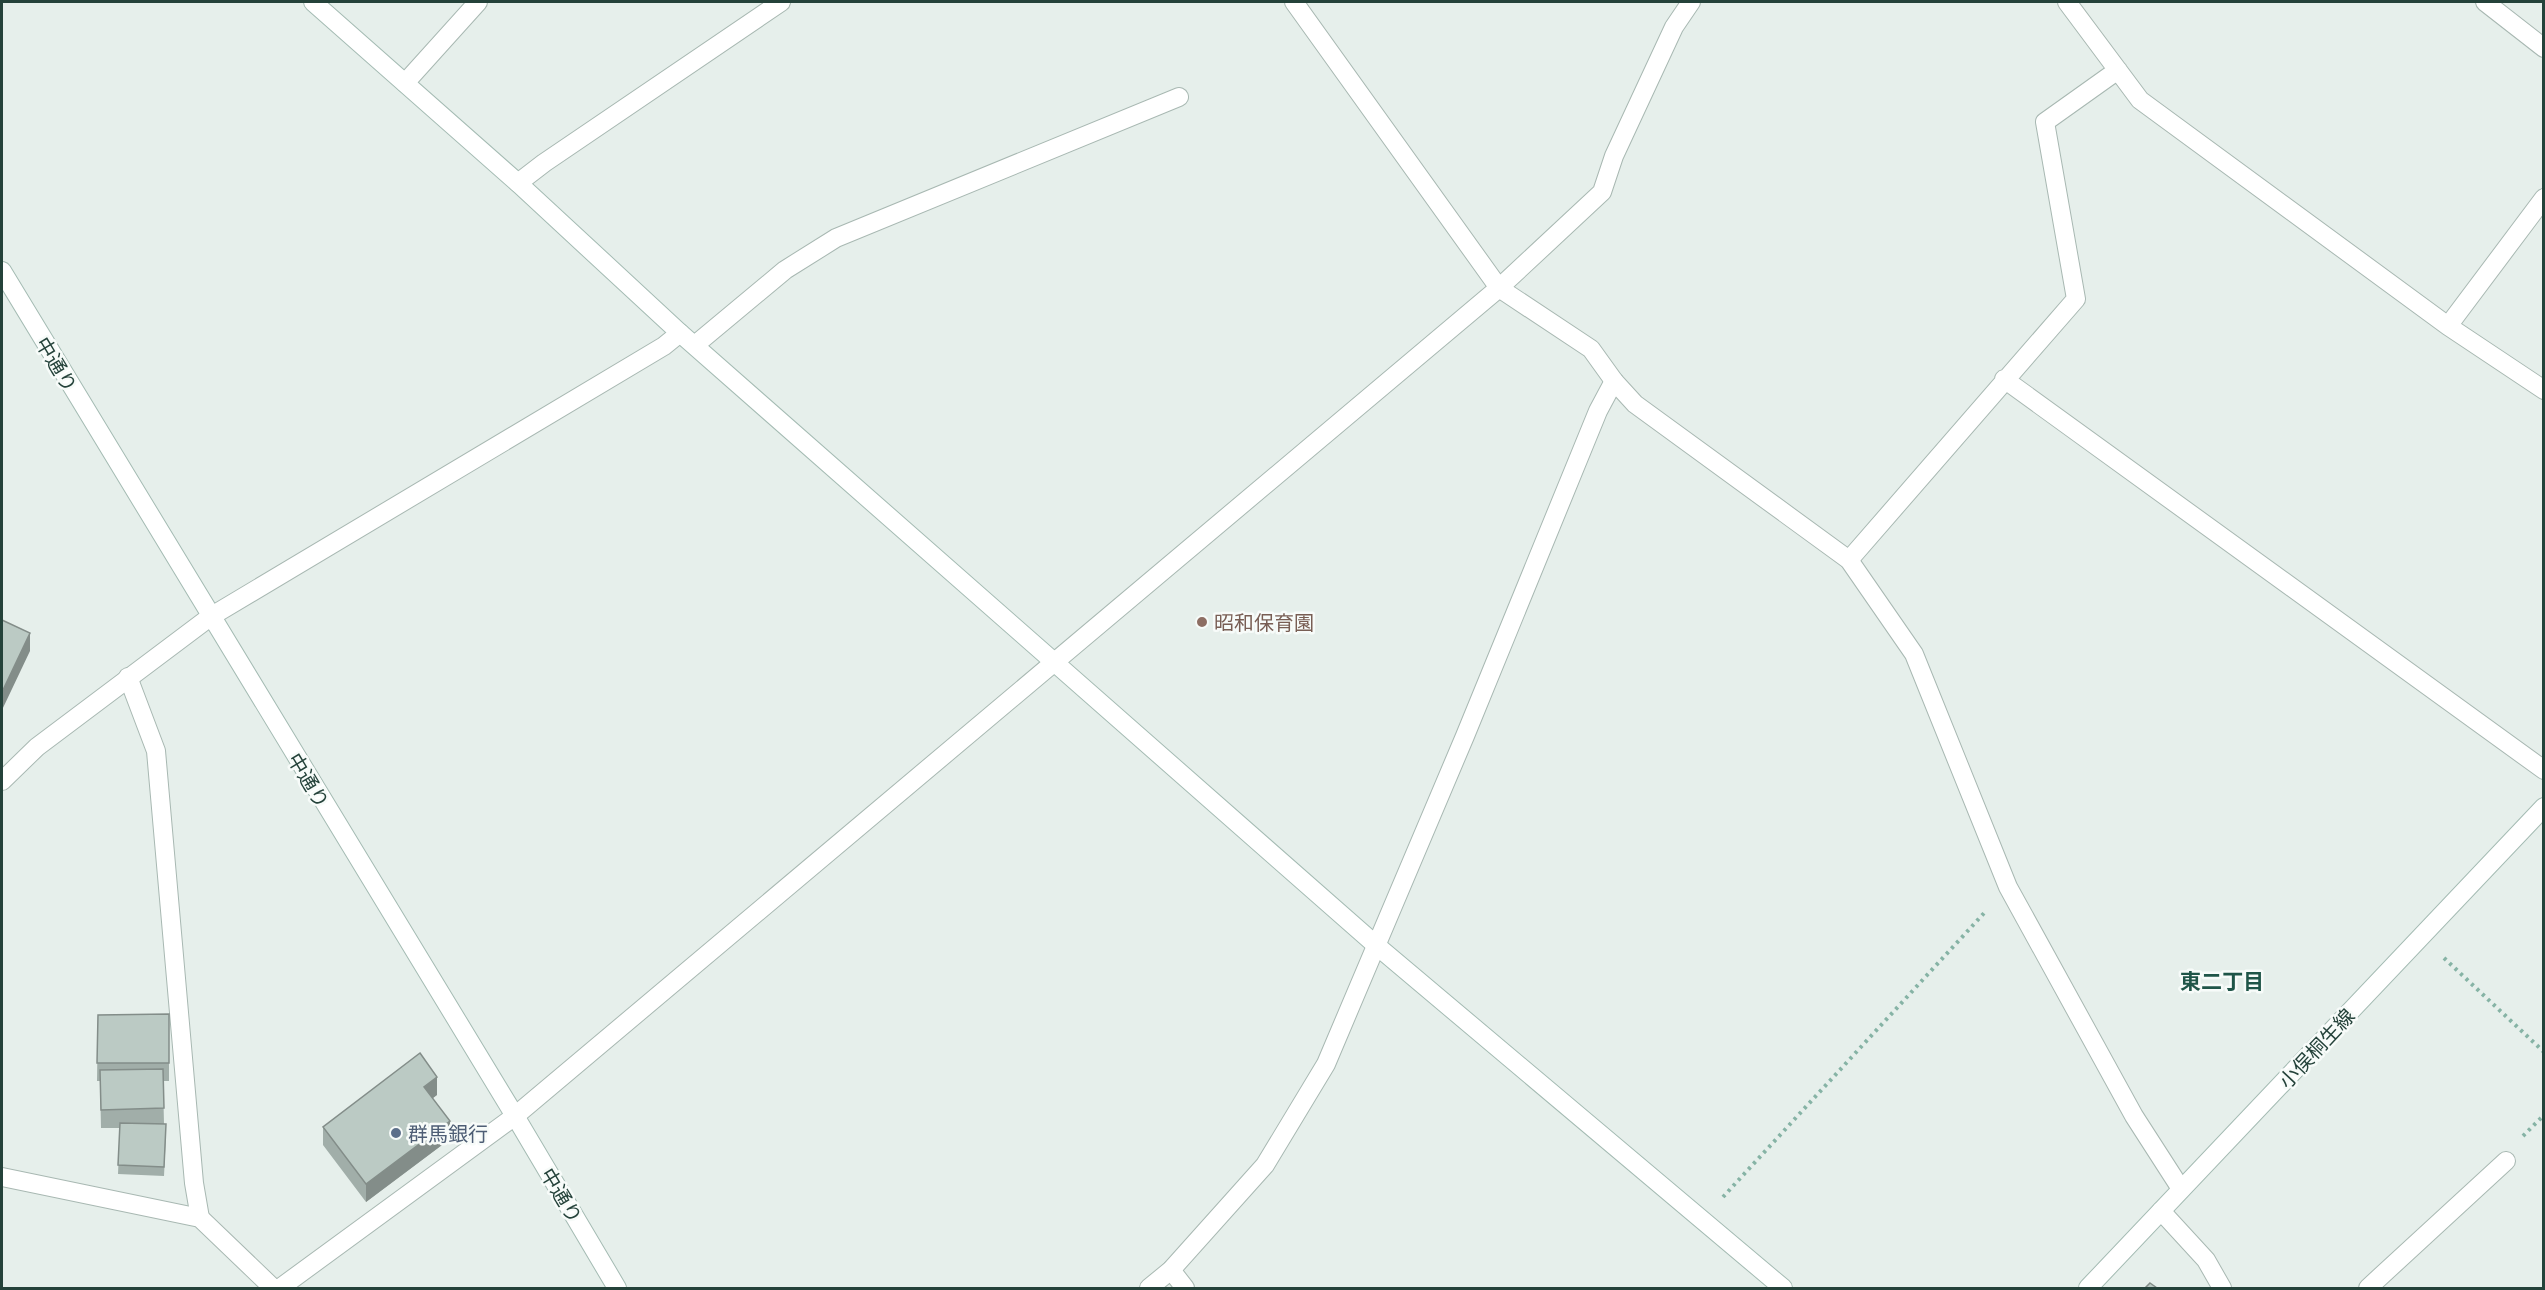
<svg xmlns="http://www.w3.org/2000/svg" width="2545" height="1290" font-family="Barlow,'Noto Sans JP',sans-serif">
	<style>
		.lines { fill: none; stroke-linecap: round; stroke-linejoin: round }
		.lane-casing { stroke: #a8b8b2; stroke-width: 20 }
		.street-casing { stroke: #a8b8b2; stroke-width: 20 }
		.secondary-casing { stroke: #a4bbb3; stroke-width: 20 }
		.path { stroke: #86b3a5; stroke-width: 4; stroke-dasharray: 3 4.5; stroke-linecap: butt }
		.lane { stroke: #fff; stroke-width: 18 }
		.street { stroke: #fff; stroke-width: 18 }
		.secondary { stroke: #fff; stroke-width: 18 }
		.wall { fill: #a1aea9 }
		.shaded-wall { fill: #838d89 }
		.building { fill: #bbcac4; stroke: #838d89; stroke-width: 1.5 }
		.education-dot { fill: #8d6e63; stroke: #f7fbf9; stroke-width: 2 }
		.service-dot { fill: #5c6f8a; stroke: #f7fbf9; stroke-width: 2 }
		.labels { text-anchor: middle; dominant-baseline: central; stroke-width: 5; stroke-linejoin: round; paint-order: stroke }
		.street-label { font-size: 20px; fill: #24423a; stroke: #f7fbf9 }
		.education-label { font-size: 20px; fill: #785e54; stroke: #f7fbf9; text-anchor: start }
		.service-label { font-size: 20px; fill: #4e5e75; stroke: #f7fbf9; text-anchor: start }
		.neighbourhood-label { font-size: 21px; font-weight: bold; fill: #1f5548; stroke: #f7fbf9 }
	</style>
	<rect width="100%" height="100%" fill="#e6efeb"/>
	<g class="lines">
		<defs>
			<path id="lane" d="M1294 2 1499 288 1591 349 1614 381 1635 404 1849 560 1914 654 2008 887 2134 1116 2181 1189
				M2485 2 2544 48
				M405 83 478 2
				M695 345 785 270 836 238 1179 97
				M210 617 664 346 680 333
				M128 677 156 751 194 1183 200 1218
				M1171 1270 1185 1288
				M2368 1288 2506 1161"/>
			<path id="street" d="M2067 2 2140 100 2448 326 2544 390
				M518 183 544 163 781 2
				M2448 326 2544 198
				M2004 379 2544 770
				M1849 560 2076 299 2045 122 2118 70
				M2 781 37 747 210 617
				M2 1177 200 1218 273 1288
				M2161 1211 2206 1260 2222 1288
				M280 1288 515 1116 1499 288 1602 192 1614 156 1674 27 1691 2
				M1149 1288 1171 1270 1265 1165 1326 1064 1465 736 1598 411 1614 381"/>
			<path id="secondary" d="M313 2 518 183 680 333 1377 946 1783 1288
				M2 271 515 1116 617 1288
				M2088 1288 2544 807"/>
		</defs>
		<use href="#lane" class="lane-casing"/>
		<use href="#street" class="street-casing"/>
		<use href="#secondary" class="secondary-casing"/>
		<path class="path" d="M2444 958 2544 1052
			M2523 1136 2544 1115
			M1723 1197 1986 911"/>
		<use href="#lane" class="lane"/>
		<use href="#street" class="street"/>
		<use href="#secondary" class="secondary"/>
	</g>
	<path class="wall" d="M169 1014V1081H163L164 1124 166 1134 164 1176 118 1174 120 1128H101L100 1081H97L98 1015Z
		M437 1095 432 1098 450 1139 366 1202 323 1145V1127Z"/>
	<path class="shaded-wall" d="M30 633V651L2 710V692Z
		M437 1077V1095L424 1105V1087Z
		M450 1121V1139L366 1202V1184Z"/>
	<path class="building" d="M2 620 30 633 2 692Z
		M169 1014V1063H97L98 1015Z
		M420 1053 437 1077 424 1087 450 1121 366 1184 323 1127Z
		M163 1069 164 1108 101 1110 100 1070Z
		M120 1123 166 1124 164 1167 118 1165Z
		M2150 1283 2157 1288H2145Z"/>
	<circle class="education-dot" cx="1202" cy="622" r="6"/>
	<circle class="service-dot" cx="396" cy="1133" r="6"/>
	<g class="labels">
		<g class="street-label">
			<text transform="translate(57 364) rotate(59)">中通り</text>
			<text transform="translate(309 780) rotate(59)">中通り</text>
			<text transform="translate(2316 1048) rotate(-47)">小俣桐生線</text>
			<text transform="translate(562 1195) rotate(59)">中通り</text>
		</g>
		<g class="education-label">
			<text x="1214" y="622">昭和保育園</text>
		</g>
		<g class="service-label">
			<text x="408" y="1133">群馬銀行</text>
		</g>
		<g class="neighbourhood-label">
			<text x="2222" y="980">東二丁目</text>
		</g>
	</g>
	<rect width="2545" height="1290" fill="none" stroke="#24423a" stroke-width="6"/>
</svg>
